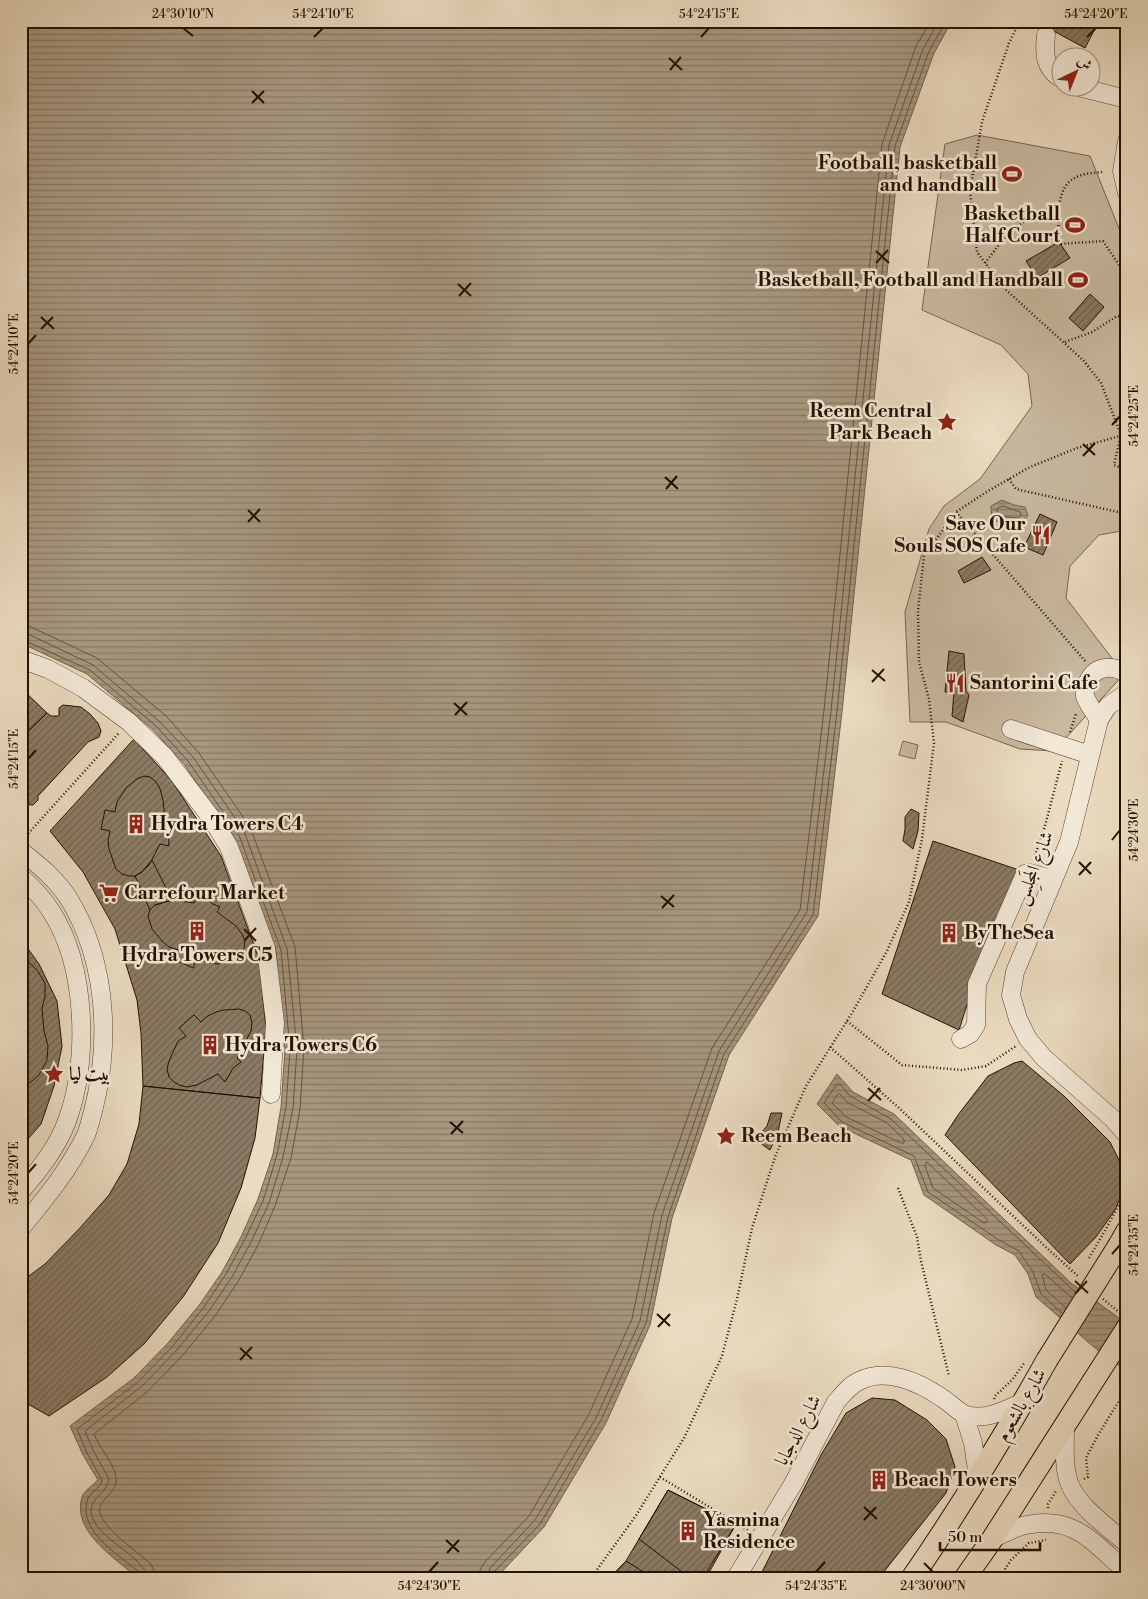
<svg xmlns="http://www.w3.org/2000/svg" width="1148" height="1599" font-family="'Libre Bodoni',Amiri,serif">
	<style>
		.green { fill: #c9b9a0; stroke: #766650 }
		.water { fill: url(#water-rules); stroke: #72624d }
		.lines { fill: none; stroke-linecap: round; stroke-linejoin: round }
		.shore { stroke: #655440; stroke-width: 1 }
		.building { fill: url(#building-hatch); stroke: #231201 }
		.minor-casing { stroke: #554431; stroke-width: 19 }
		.major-casing { stroke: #231201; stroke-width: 23 }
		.path { stroke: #231201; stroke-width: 2.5; stroke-dasharray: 1 2.5; stroke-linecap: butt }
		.minor { stroke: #f2e8d6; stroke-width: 18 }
		.major { stroke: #ebdbc0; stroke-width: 21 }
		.major-bridge-casing { stroke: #231201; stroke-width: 23; stroke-linecap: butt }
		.path-bridge { stroke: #231201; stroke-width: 2.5; stroke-dasharray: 1 2.5; stroke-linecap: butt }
		.major-bridge { stroke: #ebdbc0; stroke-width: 21 }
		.ticks { fill: none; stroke: #231201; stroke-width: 2 }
		.labels { text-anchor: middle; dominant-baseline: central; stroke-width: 5; stroke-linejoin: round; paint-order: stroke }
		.poi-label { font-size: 19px; font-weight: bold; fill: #231201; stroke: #f2e8d6; text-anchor: start }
		.street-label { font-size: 19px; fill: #231201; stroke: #f2e8d6 }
		.neatline { fill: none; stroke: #231201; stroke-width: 2 }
		.ticks-label { font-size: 12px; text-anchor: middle; fill: #231201 }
	</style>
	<defs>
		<pattern id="water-rules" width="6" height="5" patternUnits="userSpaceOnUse" patternTransform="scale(1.25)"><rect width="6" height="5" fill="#a7977f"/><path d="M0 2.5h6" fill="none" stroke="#887a66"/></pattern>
		<pattern id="building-hatch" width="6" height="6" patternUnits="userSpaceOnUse" patternTransform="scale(1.25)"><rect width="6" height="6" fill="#8b7b64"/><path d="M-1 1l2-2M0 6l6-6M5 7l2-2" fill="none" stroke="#716350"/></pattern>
	</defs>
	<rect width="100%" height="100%" fill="#ebdbc0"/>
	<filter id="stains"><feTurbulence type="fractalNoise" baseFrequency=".004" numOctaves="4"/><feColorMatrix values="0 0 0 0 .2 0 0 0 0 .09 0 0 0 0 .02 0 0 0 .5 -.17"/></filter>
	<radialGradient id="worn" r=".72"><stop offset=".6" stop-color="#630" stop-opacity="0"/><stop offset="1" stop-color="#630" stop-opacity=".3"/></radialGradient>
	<path class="green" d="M977 135 1090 156 1120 231 1127 234V530L1099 535 1070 566 1066 598 1124 674 1054 751 1020 749 946 722H910L905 612 929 529 944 506 980 479 1032 406 1028 374 1001 345 922 310 945 144Z
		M903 741 918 745 915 759 899 755Z"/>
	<path class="water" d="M21 21H952L934 53 900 147 842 712 818 916 729 1055 672 1218 650 1325 606 1423 544 1527 496 1578H138C116 1559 71 1531 82 1497 84 1491 93 1485 98 1480L83 1455 70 1426 134 1378 168 1343 200 1304 222 1272 241 1237 258 1199 273 1154 281 1107 285 1050 276 951 234 838 184 764 153 730 87 674 21 643Z
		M1002 500 1014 505 1025 507 1028 516 1021 523 992 521 991 506Z
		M837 1074 853 1092 894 1114 1071 1283 1115 1315 1127 1325V1371L1095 1348 1036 1297 1028 1274 1015 1255 996 1245 924 1195 911 1160 839 1126 817 1104Z"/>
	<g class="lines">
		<path class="shore" d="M1003 506 1020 512 1021 515 1018 518 998 516 997 509Z
			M21 625 31 627 97 658 166 716 199 753 250 827 295 947 304 1048 300 1109 291 1158 275 1206 258 1245 239 1280 215 1316 182 1356 147 1392 94 1434C99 1448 115 1464 116 1478 117 1491 107 1495 101 1504 90 1520 139 1553 150 1563L154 1570 155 1578
			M21 633 28 634 93 665 160 722 193 757 244 831 287 949 297 1049 293 1108 283 1157 269 1203 251 1242 232 1277 209 1311 176 1351 142 1386 85 1431 93 1450 109 1479C108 1493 90 1497 91 1512 94 1539 146 1556 147 1578
			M21 639 90 670 156 726 188 761 239 835 281 950 290 1050 286 1107 277 1155 263 1201 245 1239 226 1274 204 1307 172 1347 138 1382 77 1429 87 1453 102 1480C101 1489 89 1492 87 1501 79 1532 119 1555 139 1572L141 1578
			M840 1094 847 1102 887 1123 904 1139V1143H901L846 1117 832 1103 837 1095Z
			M927 1162 987 1219V1222L984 1223 933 1188 925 1166Z
			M1066 1308 1046 1290 1042 1274H1045L1072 1298
			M1062 1313 1041 1294 1033 1272 1019 1251 999 1240 928 1192 914 1156 842 1122 824 1103 836 1085 840 1084 850 1096 891 1119 1075 1292
			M479 1578 480 1570 484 1563 529 1516 589 1414 632 1319 654 1213 712 1048 800 910 824 710 882 144 916 46 931 21
			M487 1578 490 1568 535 1520 596 1418 640 1321 662 1215 719 1051 807 912 831 711 889 145 923 49 939 21
			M493 1578 494 1572 540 1524 601 1420 646 1323 668 1217 724 1054 813 915 837 711 895 146 929 51 946 21"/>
	</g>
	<path class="building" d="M1051 21H1099L1085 48 1048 28Z
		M1059 242 1070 258 1037 278 1026 261Z
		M1090 294 1104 307 1083 331 1069 318Z
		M1040 514 1057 522 1043 555 1024 547Z
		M982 557 991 570 964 583 958 571Z
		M949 651 964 654 966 691 969 695 963 722 952 716 954 692H945Z
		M21 688 47 713 21 738Z
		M63 705 81 707 90 714 98 723 101 731 99 737 88 742 38 796V800L33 805 21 804V738L47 713 51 716H59V708Z
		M134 739 172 781 221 856 259 959 266 1029 260 1098 143 1086 141 1033 137 1000 115 929 83 872 50 831Z
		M144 776 150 777 156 782 160 789 163 800 165 819 170 820 168 829 169 846 160 844 149 865 142 872 135 876H129L122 874 116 869 109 849 108 841 110 831 101 829 105 810 115 812 117 802 126 788 137 779Z
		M911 809 919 813 918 831 913 849 903 841 905 829V817Z
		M933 841 1022 871 977 973 959 1030 882 994Z
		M152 860 172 900 155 905 150 910 135 876 142 872Z
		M199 894 213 904 220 907 217 912 236 926 242 934 245 941 244 948 242 954 236 960 217 964 206 962 197 958 193 968 175 960 179 950 169 947 163 942 152 929 148 916 150 910 155 905 172 900 194 903Z
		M21 939 39 964 57 1001 62 1046 54 1086 41 1124 21 1147Z
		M21 955 37 970 45 983V997L42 1008 44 1031 48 1046 47 1060 39 1075 26 1086 21 1088Z
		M239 1009 245 1011 250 1015 252 1023 251 1031 237 1058 241 1062 233 1068 225 1082 218 1074 197 1085 187 1087 179 1085 174 1082 169 1077 167 1069 169 1061 178 1041 186 1036 179 1028 194 1015 201 1022 208 1016 216 1012 224 1010Z
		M1022 1061 1064 1096 1110 1142 1119 1160 1125 1187 1115 1210 1096 1237 1070 1264 945 1135 958 1115 988 1076 1014 1063Z
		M143 1086 260 1098 255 1138 241 1188 218 1243 183 1297 144 1344 107 1377 49 1416 21 1400V1282L45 1264 79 1229 109 1195 127 1164 139 1124Z
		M771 1113H782L778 1132 770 1150 760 1143V1134L767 1126Z
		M872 1398 895 1400 927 1420 946 1439 955 1467 946 1493 879 1578H759L821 1455 846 1413Z
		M668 1490 736 1524 706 1578H610L626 1561Z
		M668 1490 736 1524 703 1578H690L639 1539Z
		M626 1561 653 1578H610Z"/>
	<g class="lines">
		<defs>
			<path id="minor" d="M1046 35C1044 53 1044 67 1060 78
				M1082 88 1127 99
				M1127 141 1122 171 1127 193
				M21 659 48 669 83 688 129 722 165 757 212 819 229 847 266 948 275 1022 271 1094
				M1127 693 1108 706 1099 720 1069 842 1015 972 1011 995 1018 1019 1028 1039 1044 1058 1113 1119 1127 1135
				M1099 720C1095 713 1087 703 1085 696 1084 690 1086 685 1089 680 1096 665 1114 665 1127 674
				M1011 729 1090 755
				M21 851C39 865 57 880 69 899 104 957 110 1029 97 1094 94 1107 91 1122 86 1135 69 1170 45 1199 21 1228
				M21 877C32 887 43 898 51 911 87 967 89 1060 67 1121 57 1148 39 1170 21 1191
				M961 1039 970 1034 976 1025 977 984 1025 874 1029 873 1053 879
				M964 1414 973 1443 978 1477
				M1065 1426C1065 1444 1063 1468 1070 1485 1079 1507 1109 1528 1127 1544
				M993 1538C1004 1534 1015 1527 1026 1525 1075 1515 1093 1543 1127 1572
				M736 1578 793 1484 836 1402C843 1394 850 1385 859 1381 886 1367 919 1382 942 1398 949 1402 956 1410 964 1414 984 1422 1006 1410 1023 1402"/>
			<path id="major" d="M1119 1245 1127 1231
				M912 1578C960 1508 1005 1435 1047 1360
				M965 1578 993 1538 1127 1328"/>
		</defs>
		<use href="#minor" class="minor-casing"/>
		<use href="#major" class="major-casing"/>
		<path class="path" d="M1020 21 1009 43 982 122 970 191 977 252 1003 287 1084 361 1101 383 1121 435 1114 465 1127 470
			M1102 172C1095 173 1086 173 1079 176 1053 185 1059 222 1059 244L1103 241 1125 274 1127 275
			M985 263 1008 233 1025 221 1060 207
			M1065 342 1092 332 1117 316 1127 318
			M1009 479 1016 489 1127 514
			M956 512 1086 662
			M1070 732 1076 714
			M26 836 119 733
			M1034 859 1045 826 1062 761
			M21 910 27 905
			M847 1021 902 1065 962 1070 986 1066 1016 1046
			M830 1047 899 1108 1049 1250 1079 1277
			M898 1188 917 1237 921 1261 949 1376
			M1103 1234 1127 1190
			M1103 1299 1120 1313
			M994 1399 995 1396 1012 1380 1025 1362
			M660 1477 749 1531
			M1084 1479 1088 1477 1086 1458 1098 1435 1127 1388
			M1048 1508V1504L1056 1491
			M21 1568 27 1578
			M591 1578 635 1517 684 1438 722 1356 737 1299 752 1228 775 1157 806 1086 852 1013 887 951 909 902 922 839 934 743 929 699 919 662 918 611 924 556 956 512 988 491 1030 467 1077 448 1127 434
			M890 1578 896 1570
			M999 1578 1011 1560 1029 1543 1046 1540"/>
		<use href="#minor" class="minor"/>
		<use href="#major" class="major"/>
		<defs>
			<path id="major-bridge" d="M1047 1360 1119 1245"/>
		</defs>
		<use href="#major-bridge" class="major-bridge-casing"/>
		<path class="path-bridge" d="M1089 1258 1103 1234"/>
		<use href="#major-bridge" class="major-bridge"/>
	</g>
	<path class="ticks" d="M183 28 193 36M314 37 323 28M701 37 709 28M1087 37 1096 28M669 58 682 70M670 70 681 57M252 91 264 103M252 103 264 91M876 251 889 263M876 263 888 250M458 284 471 296M459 296 471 283M41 317 54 329M41 329 53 317M28 344 36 335M1112 425 1120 416M1083 444 1095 455M1083 456 1095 443M665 477 678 489M666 489 677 476M248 510 260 522M248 522 260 509M872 670 885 681M872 682 884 669M454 703 467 715M455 715 467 702M28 759 36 750M1112 840 1120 830M1079 862 1091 874M1079 875 1091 862M661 896 674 907M662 908 674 895M244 929 256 941M244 941 256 928M868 1088 881 1100M868 1101 880 1088M450 1122 463 1133M451 1134 463 1121M28 1173 36 1164M1112 1254 1120 1245M1075 1281 1088 1293M1075 1294 1087 1281M657 1314 670 1326M658 1327 670 1314M240 1348 252 1359M240 1360 252 1347M864 1507 877 1519M864 1520 876 1507M446 1540 459 1552M447 1553 459 1540M924 1563 933 1572M429 1572 438 1562M816 1572 825 1562"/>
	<defs>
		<symbol id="stadium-bare" viewBox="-9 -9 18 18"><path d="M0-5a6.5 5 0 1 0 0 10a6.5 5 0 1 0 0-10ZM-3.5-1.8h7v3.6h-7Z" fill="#8f2418" stroke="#f2e8d6" stroke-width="2.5" paint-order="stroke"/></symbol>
		<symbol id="sight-bare" viewBox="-9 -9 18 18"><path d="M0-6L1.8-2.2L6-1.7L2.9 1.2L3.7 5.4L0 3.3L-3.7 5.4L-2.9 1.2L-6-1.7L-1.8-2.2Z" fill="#8f2418" stroke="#f2e8d6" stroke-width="2.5" paint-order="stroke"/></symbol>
		<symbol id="restaurant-bare" viewBox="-9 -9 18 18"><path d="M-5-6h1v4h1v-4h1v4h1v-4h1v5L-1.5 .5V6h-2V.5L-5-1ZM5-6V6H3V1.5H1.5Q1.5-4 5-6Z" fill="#8f2418" stroke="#f2e8d6" stroke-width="2.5" paint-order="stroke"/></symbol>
		<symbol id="building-bare" viewBox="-9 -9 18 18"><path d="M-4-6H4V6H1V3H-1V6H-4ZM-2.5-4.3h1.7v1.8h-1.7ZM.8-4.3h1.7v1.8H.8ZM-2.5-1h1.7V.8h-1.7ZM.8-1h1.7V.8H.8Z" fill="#8f2418" stroke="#f2e8d6" stroke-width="2.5" paint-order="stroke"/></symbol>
		<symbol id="supermarket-bare" viewBox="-9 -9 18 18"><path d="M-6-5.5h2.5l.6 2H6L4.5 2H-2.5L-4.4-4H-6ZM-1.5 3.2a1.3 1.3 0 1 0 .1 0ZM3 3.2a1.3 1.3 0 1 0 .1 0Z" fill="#8f2418" stroke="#f2e8d6" stroke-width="2.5" paint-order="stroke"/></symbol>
	</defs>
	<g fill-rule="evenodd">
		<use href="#stadium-bare" x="998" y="160" width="28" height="28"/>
		<use href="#stadium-bare" x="1061" y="211" width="28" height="28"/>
		<use href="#stadium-bare" x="1064" y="266" width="28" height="28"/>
		<use href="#sight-bare" x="933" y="408" width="28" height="28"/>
		<use href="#restaurant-bare" x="1027" y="521" width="28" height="28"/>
		<use href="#restaurant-bare" x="941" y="669" width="28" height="28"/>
		<use href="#building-bare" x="122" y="810" width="28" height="28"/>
		<use href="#supermarket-bare" x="95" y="879" width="28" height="28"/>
		<use href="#building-bare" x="183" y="917" width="28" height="28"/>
		<use href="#building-bare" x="935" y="919" width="28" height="28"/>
		<use href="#building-bare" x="196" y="1031" width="28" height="28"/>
		<use href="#sight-bare" x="40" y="1060" width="28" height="28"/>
		<use href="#sight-bare" x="712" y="1122" width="28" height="28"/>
		<use href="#building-bare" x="865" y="1466" width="28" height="28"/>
		<use href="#building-bare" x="674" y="1517" width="28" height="28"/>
	</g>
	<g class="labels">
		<g class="poi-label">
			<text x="997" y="163" text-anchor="end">Football, basketball<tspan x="997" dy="22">and handball</tspan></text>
			<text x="1060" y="214" text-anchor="end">Basketball<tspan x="1060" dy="22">Half Court</tspan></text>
			<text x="1063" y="280" text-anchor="end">Basketball, Football and Handball</text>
			<text x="932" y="411" text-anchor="end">Reem Central<tspan x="932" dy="22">Park Beach</tspan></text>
			<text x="1026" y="524" text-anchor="end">Save Our<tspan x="1026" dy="22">Souls SOS Cafe</tspan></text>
			<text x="970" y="683">Santorini Cafe</text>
			<text x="151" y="824">Hydra Towers C4</text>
			<text x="124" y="893">Carrefour Market</text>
			<text x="964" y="933">ByTheSea</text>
			<text x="197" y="955" text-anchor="middle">Hydra Towers C5</text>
			<text x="225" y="1045">Hydra Towers C6</text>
			<text x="69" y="1074">بيت ليا</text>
			<text x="741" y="1136">Reem Beach</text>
			<text x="894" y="1480">Beach Towers</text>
			<text x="703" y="1520">Yasmina<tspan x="703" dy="22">Residence</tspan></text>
		</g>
		<g class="street-label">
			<text transform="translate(1034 868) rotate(-69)">شارع المَجلِس</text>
			<text transform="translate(1021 1405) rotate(-60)">شارع بالشعوم</text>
			<text transform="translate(798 1430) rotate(-62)">شارع الدجايا</text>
		</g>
	</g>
	<rect width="1148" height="1599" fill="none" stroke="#ebdbc0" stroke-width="55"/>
	<g transform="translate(1076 72) rotate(43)"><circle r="24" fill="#f2e8d6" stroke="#9f9281"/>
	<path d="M0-4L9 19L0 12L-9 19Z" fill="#8f2418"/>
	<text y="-8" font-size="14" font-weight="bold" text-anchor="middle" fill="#231201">ش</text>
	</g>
	<path d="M940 1542v8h100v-8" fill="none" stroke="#231201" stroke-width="2.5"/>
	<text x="948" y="1542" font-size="15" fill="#231201" stroke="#f2e8d6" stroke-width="4" paint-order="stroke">50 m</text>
	<rect x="28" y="28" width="1092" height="1544" class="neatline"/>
	<g class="ticks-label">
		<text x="183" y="18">24°30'10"N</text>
		<text x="323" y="18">54°24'10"E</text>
		<text x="709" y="18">54°24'15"E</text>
		<text x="1096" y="18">54°24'20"E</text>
		<text transform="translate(14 344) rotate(-90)" y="4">54°24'10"E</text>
		<text transform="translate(1134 416) rotate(-90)" y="4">54°24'25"E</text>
		<text transform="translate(14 759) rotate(-90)" y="4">54°24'15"E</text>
		<text transform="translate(1134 830) rotate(-90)" y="4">54°24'30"E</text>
		<text transform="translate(14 1173) rotate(-90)" y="4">54°24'20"E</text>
		<text transform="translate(1134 1245) rotate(-90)" y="4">54°24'35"E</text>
		<text x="429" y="1590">54°24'30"E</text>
		<text x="816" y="1590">54°24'35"E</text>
		<text x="933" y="1590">24°30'00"N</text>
	</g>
	<rect width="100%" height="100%" filter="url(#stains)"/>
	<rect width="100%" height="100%" fill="url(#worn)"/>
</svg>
